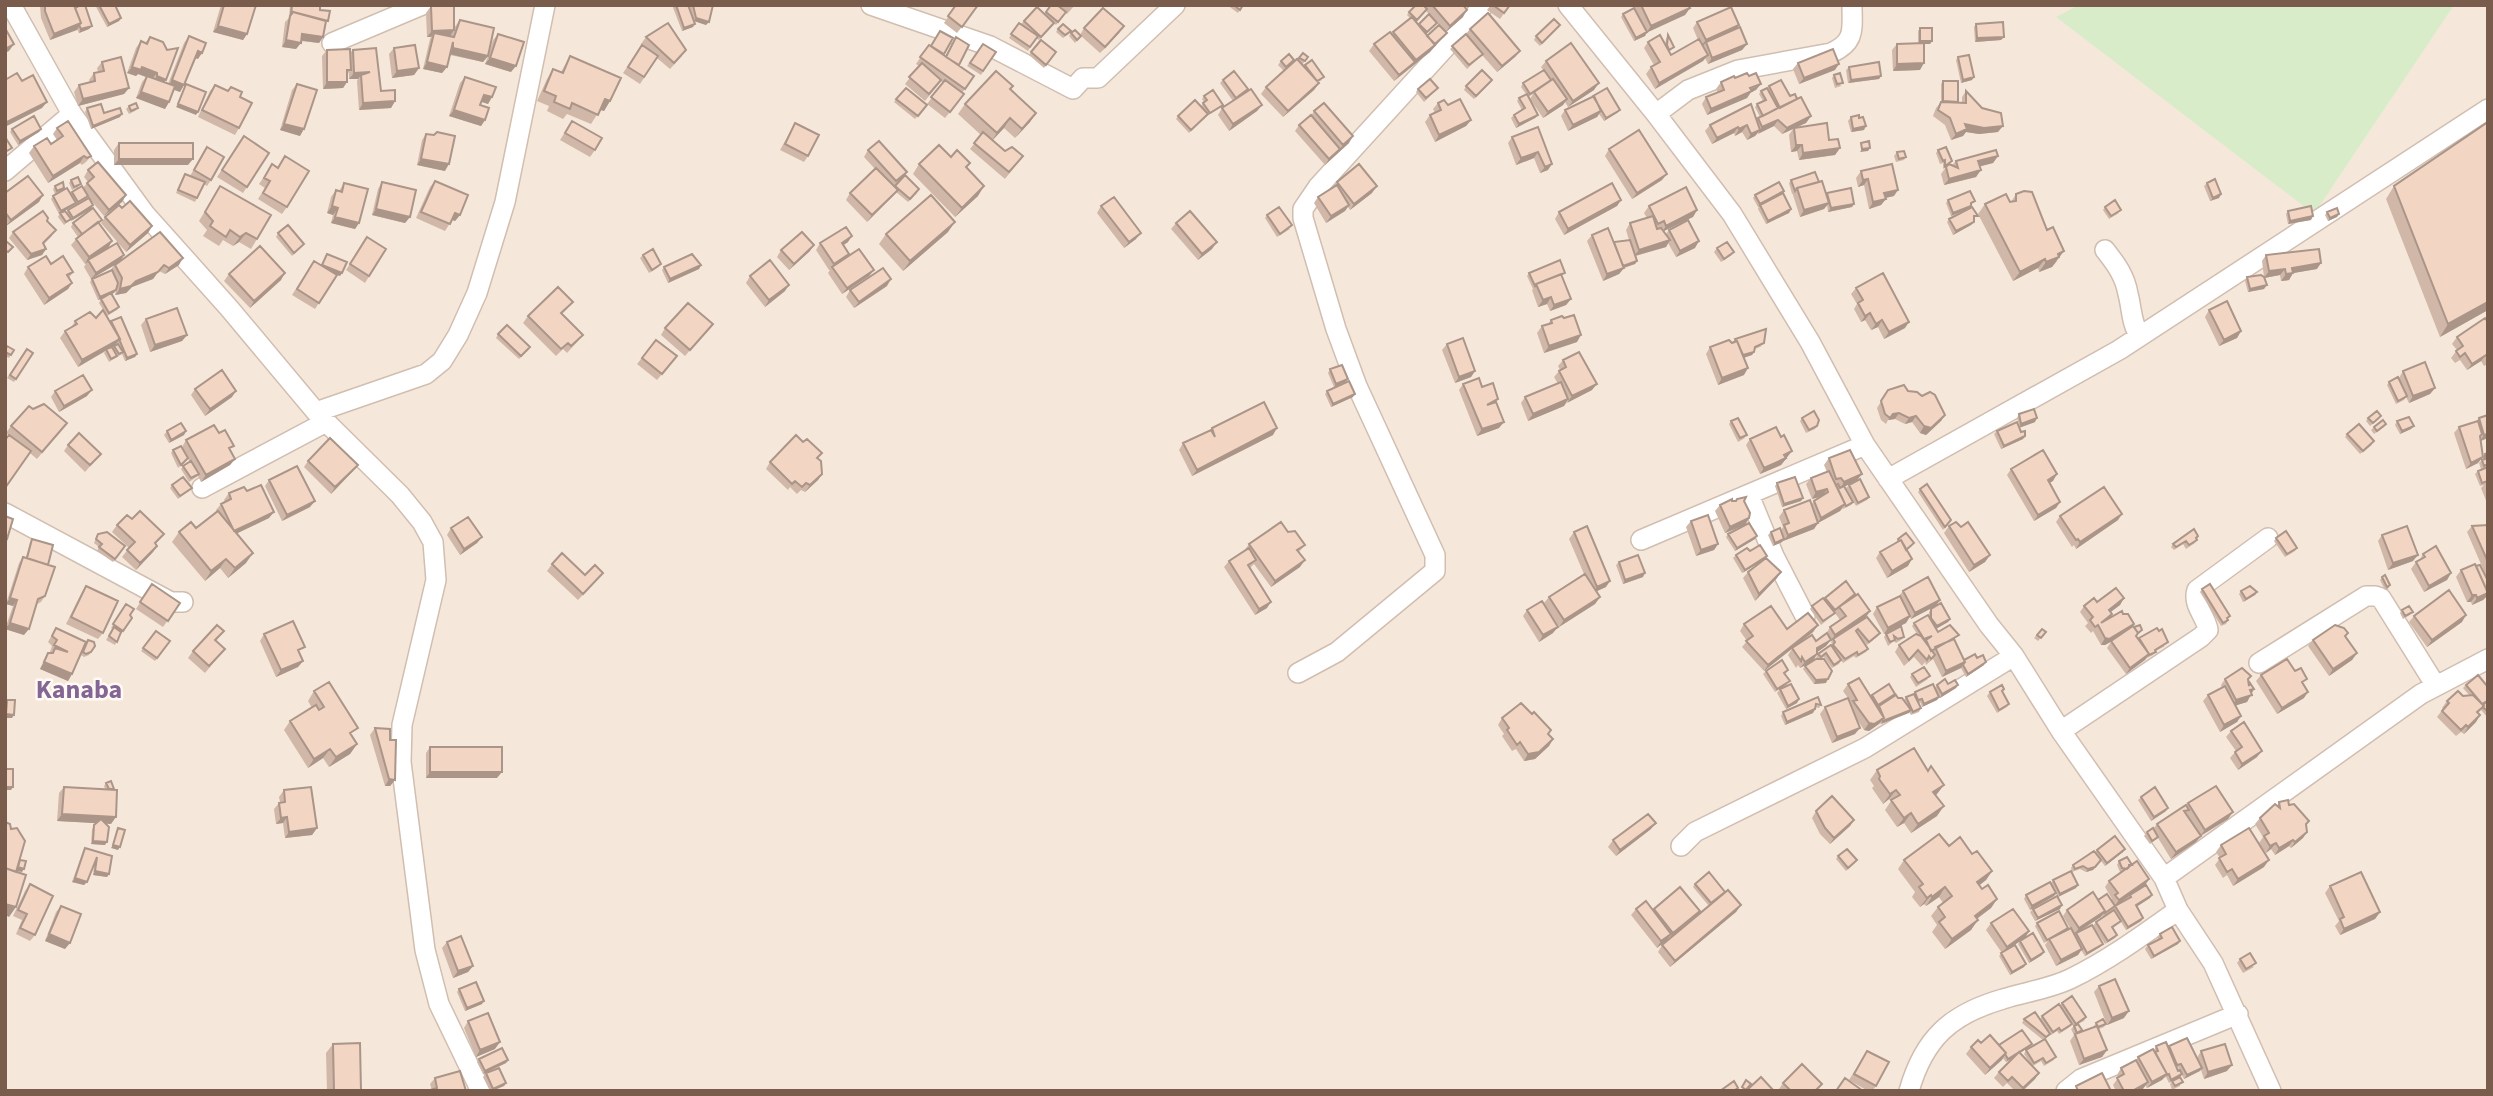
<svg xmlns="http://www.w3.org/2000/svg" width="2493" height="1096" font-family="'Source Sans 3',sans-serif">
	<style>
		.residential { fill: #f5e8da }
		.green { fill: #d8ecc9 }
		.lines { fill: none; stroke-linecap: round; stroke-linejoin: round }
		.minor-casing { stroke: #d1beb0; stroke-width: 22 }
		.minor { stroke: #fff; stroke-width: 19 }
		.wall { fill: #d1b7a8; fill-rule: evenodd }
		.shaded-wall { fill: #aa9588 }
		.building { fill: #f3d5c3; stroke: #aa9588; stroke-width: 2 }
		.labels { text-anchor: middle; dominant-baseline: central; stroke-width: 5; stroke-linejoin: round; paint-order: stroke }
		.quarter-label { font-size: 26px; font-weight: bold; fill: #846695; stroke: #fffaf3 }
	</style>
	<rect width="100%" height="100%" fill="#fdf6ec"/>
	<path class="residential" d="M5 5H2488V1091H5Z"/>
	<path class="green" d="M2079 5H2454L2314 214 2056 17Z"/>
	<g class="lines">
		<defs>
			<path id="minor" d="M11 5 72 114 145 214 229 308 316 412 400 495 422 522 433 542 436 580 402 725 401 762 425 950 439 1004 481 1091
				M871 5 990 46 1073 89 1083 78H1098L1175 5
				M1568 5 1656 114 1732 214 1810 342 1865 445 1989 625 2014 656 2061 731 2164 878 2178 910 2213 963 2271 1091
				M332 43 422 5
				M1656 114 1688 90 1738 70 1831 53C1856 42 1852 29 1852 5
				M5 171 72 114
				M2105 250C2116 264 2125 276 2128 294 2132 308 2131 324 2140 336
				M316 412 426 374 442 361 458 335 477 293 505 202 545 5
				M1888 479 2119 350 2488 109
				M202 488 326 422
				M1749 495 1774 556 1805 616
				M5 513 171 602H183
				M1641 540 1865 445
				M2259 663 2366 596H2375L2381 598 2436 686
				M1298 673 1337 652 1435 571V555L1357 386 1336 329 1303 218V209L1318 187 1484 5
				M2061 731 2201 637 2208 630C2206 616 2192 605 2197 590L2268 538
				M1681 846 1695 832 1865 748 2014 656
				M2164 878 2421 694 2488 659
				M1909 1091C1924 1038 1951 1014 2003 999 2025 992 2049 989 2070 979 2109 960 2143 935 2178 910
				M2066 1091 2081 1079 2238 1014"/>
		</defs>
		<use href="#minor" class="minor-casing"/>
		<use href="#minor" class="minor"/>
	</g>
	<path class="wall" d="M40 5H74L75 8 76 7V5H85L89 29 79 33 77 29 50 40 41 18Z
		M95 5H115L121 18 119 21 107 27Z
		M221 5H256L247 34 243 40 213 32Z
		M290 5H320V10L326 24 323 37 319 43 301 41 296 49 282 47 285 22 289 18Z
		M672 5H688L693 27 682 31Z
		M689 5H713L706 25 694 21Z
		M956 5H979L957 33 944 23Z
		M1051 5H1075L1067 14 1065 13 1056 25 1053 22 1054 23 1052 26 1039 40 1036 38 1028 51 1009 38 1019 23 1025 28 1021 24 1024 21 1044 14Z
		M1227 5H1243L1238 13Z
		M1427 5H1463V17L1446 32 1445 36 1434 46 1430 52 1394 81 1369 51 1374 44 1392 34 1410 18 1407 15 1409 12 1425 7ZM1426 11 1429 14 1418 24 1416 22ZM1437 23 1439 25 1427 36 1426 34Z
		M1491 5H1510L1500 19 1487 10Z
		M1633 5H1688L1690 8 1685 15 1647 32 1645 36 1634 41 1621 17 1623 14 1636 12Z
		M431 6 454 28 460 20 488 56 493 40 498 34 511 72 485 64 488 56 483 62 450 55 447 67 442 73 423 69 430 39 431 37H427L426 13Z
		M1697 22 1739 25 1736 29 1747 44 1742 50 1708 64 1705 58 1703 61 1655 89 1646 74 1651 67 1654 65 1644 48 1648 42 1665 44 1666 39 1668 35 1674 47 1669 52 1671 55 1698 40 1693 28Z
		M1976 24 2001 40 1975 42 1974 27Z
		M1560 25 1540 46 1534 40 1536 36Z
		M1084 28 1119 33 1100 53 1080 35Z
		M1920 28 1932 41 1930 44H1924L1920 70 1893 71 1892 50 1897 44H1918V31Z
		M1058 29 1071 31 1069 34 1063 38 1056 32Z
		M1470 29 1520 51 1515 57 1497 72 1482 55 1467 69 1450 49 1465 35Z
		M1071 33 1081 36 1075 43 1069 36Z
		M189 36 198 59 195 58 184 85 180 92 174 90 169 102 165 109 136 98 142 82 146 77 138 74 136 76 127 73 136 48 141 41 145 43 150 37 166 80 164 82 168 84 184 43Z
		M646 37 682 56 670 69 657 58 640 84 623 73 642 45 646 48 641 44Z
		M956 37 959 66 974 76 962 93 959 101 945 118 927 104 943 83 941 81 925 101 905 84 919 66 916 64 929 45 945 57Z
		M1041 40 1056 52 1044 68 1029 55Z
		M983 44 996 52 981 75 967 66Z
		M394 48 419 68 414 75 392 78 389 54Z
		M327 50 351 52 353 50 381 91 395 101 391 108 359 110 357 81 358 79H349V72L347 75V82L343 88 323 89 322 56Z
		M1303 53 1308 57 1302 65 1304 67 1305 65 1322 80 1318 82 1319 83 1314 90 1283 117 1261 94 1266 87 1298 60Z
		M570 56 610 101 604 111 600 110 591 124 567 114 563 119 547 111 549 106 537 101 547 79 553 69 561 72Z
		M1958 57 1972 80 1961 83 1956 60Z
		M1294 60 1284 71 1278 65 1281 61Z
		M1546 61 1594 90 1568 107 1565 102 1563 105 1543 118 1530 99 1533 94 1528 97 1538 115 1535 118 1516 128 1511 118 1514 115 1522 110 1517 101 1519 98 1526 94 1521 87 1523 83 1543 70 1541 67Z
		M102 62 129 88 124 94 78 106 74 92 79 85 90 83 89 80 94 73 98 72 97 68Z
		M1798 63 1835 70 1799 84 1793 69Z
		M1849 67 1881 76 1879 79 1848 83 1846 70Z
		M1834 75 1841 86 1835 88 1832 78Z
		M465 77 492 97 488 104 482 102 480 105 485 120 481 126 449 116 460 83Z
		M1735 78 1756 90 1751 92 1747 98 1707 115 1702 104 1706 97 1718 93 1716 89 1721 82Z
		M1223 80 1248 89 1246 92 1262 105 1257 111 1229 131 1218 115 1222 108 1233 101 1220 83Z
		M1943 81 1957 102 1962 103V97L1966 91 1998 132 1979 134 1966 132 1963 136 1951 140 1945 125 1933 116 1936 108 1941 102V84Z
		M1490 83 1474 99 1464 90 1466 86Z
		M297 84 300 136 280 130 292 90Z
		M215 85 228 91 231 87 239 128 235 135 198 117 210 91Z
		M1769 86 1797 99 1811 116 1806 123 1795 128 1829 140 1840 148 1835 155 1799 160 1797 151 1791 152 1789 135 1793 129 1782 134 1774 126 1758 133 1755 136 1747 140 1742 132 1735 136 1734 133 1712 144 1705 131 1710 125 1757 120 1760 117 1755 107 1757 104 1763 101 1759 94 1761 91 1767 88Z
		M906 88 927 105 915 119 894 102Z
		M1438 88 1424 102 1416 92 1418 89Z
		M1010 89 1036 113 1030 122 1015 138 1004 128 992 140 1018 162 1005 179 970 149 981 135 958 114 965 104Z
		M1204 96 1223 105 1220 108 1207 116 1189 133 1176 119 1178 116 1201 106 1204 102 1202 99Z
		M1593 96 1620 110 1617 113 1604 121 1599 114 1597 117 1568 131 1561 116 1565 110 1592 97Z
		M1438 103 1448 105 1471 120 1466 126 1435 142 1425 122 1430 115 1435 113 1433 109Z
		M129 106 138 108 135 111 129 114 126 109Z
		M87 108 104 113 120 117 91 129 85 112Z
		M1314 111 1349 143 1325 165 1295 131 1299 125 1311 116Z
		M1851 117 1864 130 1851 132 1848 121Z
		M572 121 595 150 590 157 560 140Z
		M2488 122V310L2440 337 2386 199 2394 186Z
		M795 123 808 156 804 162 780 150Z
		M1538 127 1548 170 1540 173 1534 158 1516 165 1508 143 1512 137Z
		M57 128 91 156 86 162 82 165 80 163 48 183 29 153 34 146 51 144 57 140 53 134Z
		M12 129H41L39 132 18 145 10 132Z
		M426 134 445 171 417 165 422 140Z
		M244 136 269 153 243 193 217 177Z
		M119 143 188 165H114V150Z
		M207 147 211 180 207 186 204 184 195 202 176 193 183 177 185 174 190 176Z
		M1609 149 1662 180 1632 199 1605 156Z
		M868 150 907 172 905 175 917 193 908 202 896 192 867 222 846 200 850 193 875 169 864 157Z
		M1938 150 1950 164 1952 165 1956 161 1998 156 1993 163 1980 166 1976 177 1944 185 1941 174 1946 167 1943 169V163L1940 164 1936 153Z
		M1897 152 1906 157 1904 160 1896 162 1894 156Z
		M951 157 970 163 967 168 978 196 955 217 913 174 919 164Z
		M88 170 126 195 122 202 104 216 89 198 91 209 71 221 70 220 64 225 58 217 60 213H66L68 210 76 205 75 204 73 206 59 214 51 199 55 194 53 189 55 186 64 188 62 191 71 193 72 192 83 188 88 182 84 177Z
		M268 171 287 207 282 214 258 199 265 188 259 184Z
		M1861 171 1894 196 1886 198 1881 205 1869 209 1864 185 1858 187 1856 178Z
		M71 180 79 187 72 190 69 183Z
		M1791 180 1819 182 1826 194 1827 193 1854 204 1852 207 1828 212 1827 205 1824 209 1800 217 1793 195V194H1792L1789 183Z
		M435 181 460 215 455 221 452 220 445 231 416 218 430 187Z
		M382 182 410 217 405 223 372 215 378 189Z
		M1337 182 1372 193 1350 210 1348 207 1345 211 1326 223 1314 203 1318 197 1332 188Z
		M344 183 359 223 355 229 331 223 333 215 327 213 331 197 336 190 339 191Z
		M2207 183 2221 194 2219 198 2210 201 2204 186Z
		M220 186 257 239 251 249 239 242 233 246 223 240 219 246 203 236 207 230 199 221Z
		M1784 191 1782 194 1791 209 1789 213 1766 224 1758 209 1759 206 1758 207 1753 198 1755 195Z
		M5 193 39 202 6 226 5 225Z
		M2016 194 2057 261 2052 267 2039 272 2038 268 2013 281 1978 214 1985 204 2011 202Z
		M1621 200 1617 206 1564 235 1555 219 1559 212Z
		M1948 200 1972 204 1969 208 1975 220H1974L1971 225 1953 235 1947 222 1949 219 1964 211 1951 216 1946 203Z
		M1101 206 1136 239 1124 248 1097 213Z
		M1649 206 1697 210 1693 217 1663 231 1666 234 1669 230 1695 248 1676 257 1668 243 1666 247 1636 256 1637 261 1635 264 1624 268 1619 274 1603 281 1587 241 1592 235 1614 243 1629 240 1626 230 1630 223 1647 218 1644 213Z
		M2105 207 2119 213 2109 219 2103 210Z
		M2288 211 2311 220 2288 224 2286 214Z
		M2327 212 2339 214 2337 217 2328 221 2325 215Z
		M1267 215 1290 229 1277 237 1265 218Z
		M105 217 152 226 148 233 126 252 101 223Z
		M47 221 52 236 44 244 46 249 42 255 27 260 9 238 13 232Z
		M73 223H99L112 241 108 248 97 255 121 260 179 265 165 274 159 271 153 279 132 287 126 293 115 295 116 290 112 294 119 307 117 310 107 316 99 303 101 299 106 297 98 300 90 282 92 279 110 271 115 264 91 279 84 267 87 262 85 264 71 245 78 237 71 227Z
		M1176 223 1212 249 1198 260 1171 229Z
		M948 232 903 271 879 244 886 234Z
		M278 233 304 244 292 256 276 237Z
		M367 237 386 249 365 283 346 270Z
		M848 242 844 245 849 254 846 257 874 270 869 276 842 294 828 273 830 270H829L816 250 820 243Z
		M1717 248 1732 255 1721 262 1714 252Z
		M781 250 810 251 789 270 777 257Z
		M327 254 342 273 340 276 335 274 337 275 315 309 292 295 314 261 321 266Z
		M643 255 659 267 649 273 640 258Z
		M2266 255 2317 269 2293 273 2289 280 2281 281 2280 275 2265 278 2264 289 2248 292 2245 281 2247 277H2264L2262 261Z
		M51 264 73 272 69 278 72 283 68 289 44 305 24 274 28 267Z
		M701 265 699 269 668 283 662 270 664 267Z
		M1529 273 1563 276H1562L1571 299 1566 305 1550 311 1547 304 1538 307 1532 290 1533 289 1527 276Z
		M229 274 281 280 250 308 224 281Z
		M750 276 785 291 765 307 746 283Z
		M887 286 854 308 846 297 850 290Z
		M1856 288 1905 328 1884 339 1878 327 1871 330 1865 320 1861 322 1854 309 1857 304 1851 294Z
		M568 308 562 314 578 341 567 353 563 349 556 356 523 323 528 316Z
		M2209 310 2241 331 2237 338 2219 346 2205 317Z
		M96 318 110 323 111 321 137 354 135 357 125 361 122 354 109 362 104 353 106 351 78 367 60 338 65 331 71 328 75 321Z
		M146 319 187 335 182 341 150 352 141 325Z
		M1551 320 1577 342 1544 353 1537 333 1542 326 1548 324Z
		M2488 322V364L2484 366 2481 361 2467 370 2460 360 2455 363 2451 358 2457 350 2452 344 2457 337Z
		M713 324 685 356 661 335 665 328Z
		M498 334 528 350 519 359 496 338Z
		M1735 339 1762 346 1755 349 1754 352 1752 355 1744 358V375L1718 385 1706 354 1710 347 1732 343Z
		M656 340 677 356 657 380 637 364Z
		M1447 344 1475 371 1471 377 1455 383 1442 350Z
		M5 348 14 350 9 358 5 356Z
		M27 349 33 353 14 382 7 378Z
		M1563 360 1592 390 1567 402 1564 406 1528 421 1521 403 1525 397 1558 384 1554 377 1560 370 1558 366Z
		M1330 369 1348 379 1345 382 1334 387 1328 373Z
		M2403 371 2435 388 2430 394 2409 403 2406 397 2404 400 2396 404 2387 385 2389 382 2403 389 2399 378Z
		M1463 384 1482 387 1496 402 1499 428 1477 436 1459 390Z
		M195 389 232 397 205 416 191 395Z
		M1888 390 1908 391 1945 415 1941 421 1926 435 1920 433 1912 422 1905 424 1895 419 1888 420 1886 424 1881 420 1877 408Z
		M55 391 87 396 59 412 51 397Z
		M1327 391 1353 397 1331 407 1325 394Z
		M33 409 67 423 37 459 6 433 11 426Z
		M2019 414 2035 422 2019 427 2025 436 2023 439 2001 449 1994 434 1997 431 2019 425 2017 418Z
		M2488 415V438L2481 441 2478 463 2466 469 2454 433 2459 427 2476 421 2479 418Z
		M1802 418 1817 426 1815 429 1806 433 1800 421Z
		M2368 418 2379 419 2370 426 2366 421Z
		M1731 421 1745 438 1738 442 1729 424Z
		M2397 421 2411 429 2400 434 2395 425Z
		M2374 427H2384L2374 434 2371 430Z
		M1212 428 1273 435 1192 476 1179 450 1183 443 1211 430Z
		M167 431H186L184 435 169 443 164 435Z
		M2347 434 2372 445 2360 454 2345 437Z
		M1750 439 1787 458 1781 465 1760 474 1746 445Z
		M186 440 230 451 235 459 230 465 201 482 198 476 189 482 181 469 183 466 190 462 186 456 188 458 178 468 171 453 173 450 182 447Z
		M68 445 101 454 85 472 64 451Z
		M2485 454 2488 467 2481 469 2479 463 2483 459Z
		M818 458 822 474 818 480 805 492 801 490 797 494 790 487 788 490 766 469 770 462Z
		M1829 458 1862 474 1857 480 1844 487 1853 502 1851 505 1843 509V508L1840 511 1818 523 1814 529 1783 541 1782 542 1773 546 1768 535 1771 532 1781 530 1783 527 1779 517 1784 510 1811 505 1814 501 1822 496 1812 499 1806 484 1811 478 1827 472 1824 465Z
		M308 461 358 465 353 471 331 494 304 467Z
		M2488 467V503H2487L2481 488 2484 485 2480 486 2475 474 2478 471Z
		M2011 469 2053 481 2049 483 2060 502 2056 508 2034 521 2007 475Z
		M269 480 310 507 282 521 265 486Z
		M1777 483 1803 498 1801 501 1782 507 1775 486Z
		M172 485 192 488 189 491 178 499 170 488Z
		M1849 485 1869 497 1867 500 1856 506 1846 488Z
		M1920 489 1951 520 1943 530 1918 492Z
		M247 491 269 518 236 534 246 563 228 578 220 568 205 581 172 542 179 532 196 528 217 512 216 510 221 504 225 502 224 500 229 493Z
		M1732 501H1744L1749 518 1745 525 1725 533 1715 511 1720 505Z
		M2060 516 2118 520 2076 549 2074 545 2072 547 2056 522Z
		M1691 521 1718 544 1714 550 1696 556 1686 527Z
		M117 525 159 540 155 544 153 552 136 570 122 557 129 548 112 532Z
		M2488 525V578H2487L2467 532 2472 526Z
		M1949 526 1990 555 1985 562 1969 572 1944 533Z
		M451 528 482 537 477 543 460 555 447 535Z
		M1288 532 1305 545 1299 552 1300 567 1271 587 1254 564 1250 568 1267 608 1255 615 1224 567 1229 561 1244 551 1249 544Z
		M1574 532 1606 587 1596 591 1600 597 1595 604 1559 627 1544 603 1549 597 1584 574 1569 539Z
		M98 534 125 546 113 562 97 551 99 547 94 543Z
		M1728 534 1757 536 1755 539 1735 551 1726 537Z
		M2382 535 2413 561 2388 570 2378 541Z
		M2198 536 2195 543 2186 549 2183 544 2174 550 2171 547 2173 544Z
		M2276 538 2297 548 2295 551 2285 557 2274 541Z
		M32 539 48 565 45 596 41 602 37 604 24 635 5 629 13 606 6 604 19 563 23 557H26L30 542Z
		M1898 539 1912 546 1907 550 1908 566 1887 578 1876 558 1880 552 1896 543Z
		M1750 551 1767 556 1765 559 1777 578 1755 601 1743 578 1748 572 1762 561 1742 573 1733 558 1736 555Z
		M2423 554 2451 573 2447 580 2424 592 2411 569 2416 562 2419 561Z
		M1619 562 1643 577 1623 584 1616 565Z
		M552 564 585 575 598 579 578 600 547 571Z
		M2461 570 2488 581V595L2483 600 2472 605 2471 602H2467L2456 577Z
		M2382 577 2390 585 2388 589 2385 590 2380 580Z
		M152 584 180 603 163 627 136 609Z
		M86 586 103 633 98 639 66 624 82 592Z
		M2202 589 2227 619 2228 620 2226 624 2221 626 2200 592Z
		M1903 591 1940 600 1911 619 1910 617 1906 623 1884 634 1873 614 1877 607 1899 596Z
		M2241 591 2257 592 2255 595 2243 602 2239 594Z
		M1855 594 1853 597 1870 611 1866 617 1846 631 1867 617 1878 636 1867 645 1857 634 1868 649 1866 652 1856 658 1854 656 1843 663 1841 660 1839 664 1832 668 1824 657 1820 659 1826 683 1814 684 1803 669 1805 666 1818 659 1816 658 1818 654 1832 647 1833 645 1831 642 1833 640 1831 641 1830 640 1826 646 1817 652V654L1813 661 1800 668 1798 665 1796 668 1788 655 1792 649 1764 671 1742 647 1747 641 1740 631 1744 624 1787 629 1818 625 1813 632 1793 648 1816 641 1826 634 1830 627 1840 620 1835 613 1837 610 1832 616 1821 625 1810 609 1812 606 1825 598Z
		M2124 598 2120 605 2111 612 2108 619 2133 626 2140 633 2136 636 2138 639 2165 646 2156 651 2153 655 2147 658 2126 674 2107 648 2111 642 2105 645H2101L2093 631 2091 633 2085 626 2088 623 2080 612 2084 606 2097 602Z
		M126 604 132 618 121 634H120L115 645 106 640 113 629 111 628Z
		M1931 609 1950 619 1948 622 1936 629 1938 632 1959 635 1954 639 1964 660 1977 658 1984 665 1966 677 1961 668 1942 677 1933 659 1926 665 1925 662 1922 666 1914 657 1904 666 1895 652 1899 645 1917 634 1912 626 1914 623 1929 616V612Z
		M1527 610 1553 633 1539 642 1523 616Z
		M2402 610 2410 615 2403 619 2400 613Z
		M2414 616 2462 622 2427 647 2409 622Z
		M56 628 72 674 68 681 40 669 44 660 48 653H52L50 652 52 646 48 642Z
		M2042 629 2046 632 2038 641 2034 638Z
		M156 631 170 641 155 661 141 651Z
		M264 634 303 661 298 667 276 677 260 641Z
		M1886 634 1904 637 1901 640 1896 643 1894 641 1888 646 1884 637Z
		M219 637 216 641 220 655 205 673 188 658 193 651Z
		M2346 637 2357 653 2352 660 2329 676 2308 646 2313 640Z
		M88 640 95 646 89 655 84 657 81 655Z
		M1788 670 1785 674 1787 685 1775 692 1763 674 1766 671Z
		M2295 671 2304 684V698L2277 714 2256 681 2261 675Z
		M1912 674 1928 679 1916 687 1910 677Z
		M2225 679 2248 681 2249 685 2254 689 2247 702 2236 705 2241 716 2237 722 2220 732 2203 701 2208 695 2222 688 2221 685Z
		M1848 684 1871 696 1872 695 1895 694 1893 697 1877 707 1878 708 1879 706 1898 698 1904 700 1906 697 1913 694 1915 692 1935 688 1937 685 1948 684 1958 685 1956 688 1940 698 1936 690 1939 697 1937 700 1922 707 1920 702 1918 703 1921 708 1919 712 1911 715 1909 712 1881 724 1880 723 1869 731 1864 730 1856 718 1855 734 1832 743 1820 714 1825 707 1848 698 1843 691Z
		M2466 685 2488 687V718L2481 710 2478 713 2480 715 2476 722 2464 734 2461 732 2456 736 2437 717 2443 709 2442 708 2447 701 2469 695 2463 688Z
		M1780 689 1799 699 1797 703 1786 709 1777 693Z
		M314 691 352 737 357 744 350 754 329 767 323 758 308 768 284 730 290 721 312 708 308 701Z
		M1990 692H2002L2009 704 2007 707 1997 713 1987 696Z
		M1821 705 1819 708 1815 707 1813 713 1785 725 1781 716 1783 712Z
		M1502 718 1549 734 1553 739 1549 746 1535 759 1524 761 1516 749 1512 751 1502 736 1504 734 1498 725Z
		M375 728 390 740 395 780 390 786H385L370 735Z
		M2231 731 2257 757 2238 770 2230 758 2236 751 2226 737Z
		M430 747 497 778H426V753Z
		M1877 770 1937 794 1936 795 1937 816 1911 833 1904 823 1897 827 1885 810 1891 801 1889 799 1883 804 1872 788 1874 786 1870 780Z
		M111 781V824L105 823V845L91 844 92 829 97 823 57 821 59 793 64 787 105 789 104 786 106 783Z
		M284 790 317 828 312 835 285 838 283 823 276 824 274 809 280 802 279 797Z
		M2141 797 2166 811 2151 821 2138 800Z
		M2279 802 2289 805 2309 821 2306 825 2303 838 2291 848 2289 846 2275 855 2271 849 2266 853 2259 843 2263 837 2255 824 2260 818 2277 806Z
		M2188 803 2228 819 2201 836 2196 842 2171 859 2158 838 2150 844 2144 836 2147 832 2153 829 2157 824 2186 805Z
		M1816 811 1854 820 1850 826 1830 844 1820 834 1812 818Z
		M1651 829 1616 856 1608 847 1613 840Z
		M2221 845 2264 867 2233 886 2227 875 2223 878 2215 865 2220 858 2216 852Z
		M1949 846 1972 854 1992 871 1986 880 1979 885 1982 889 1997 899 1991 908 1977 919 1971 930 1945 949 1932 932 1937 925 1931 916 1938 907 1943 903 1939 897 1926 906 1924 904 1920 907 1912 897 1915 892 1898 869 1904 860Z
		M85 848 109 874 107 877 93 875 94 864 84 885 72 882 83 851Z
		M2125 849 2123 852 2105 866 2101 861 2093 870 2086 872 2080 869 2072 872 2071 868 2073 865 2095 852 2097 850Z
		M1838 856 1855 863 1846 871 1836 859Z
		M2119 861 2132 865 2149 879 2145 885 2150 898 2136 907 2143 918 2141 921 2126 930 2121 922 2113 928 2117 935 2115 938 2105 944 2093 926 2096 922 2114 911 2113 910 2103 917 2102 915 2076 933 2100 947 2085 956 2081 950 2078 955 2056 966 2045 945 2048 941 2044 943 2035 926 2037 923 2067 929 2070 928 2063 916 2067 910 2098 900H2111L2112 899 2105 887 2109 881 2122 872H2120L2117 865Z
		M2053 880 2076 888 2058 897 2060 909 2035 921 2030 912 2033 909 2057 896 2056 893 2054 896 2030 910 2024 899 2026 895 2051 883Z
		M30 884 35 935 30 941 16 934 22 920 13 916 25 891Z
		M1695 884 1725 892 1741 905 1736 912 1670 967 1658 952 1662 945 1709 906 1693 887Z
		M2330 886 2380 912 2375 919 2340 935 2335 926 2339 921 2325 893Z
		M61 906 65 949 45 941 56 912Z
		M1636 909 1653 910 1654 909 1700 911 1695 917 1657 948 1631 915Z
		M1991 923 2029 931 2025 938 2005 951 2026 964 2024 967 2010 975 1999 956 2002 953 1986 930Z
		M2160 934 2180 941 2178 944 2151 959 2145 949 2148 945 2158 939 2157 937Z
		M2020 941 2042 955 2029 963 2018 944Z
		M447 942 473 966 468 972 453 978 442 948Z
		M2240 959 2254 967 2243 973 2237 963Z
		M2099 986 2124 1018 2107 1025 2094 992Z
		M459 989 482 1004 465 1011 457 992Z
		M2062 1003 2086 1017 2084 1021 2078 1024 2081 1032 2094 1027V1026L2096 1023 2106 1024 2104 1027 2099 1029 2107 1050 2102 1057 2079 1065 2070 1041 2074 1035 2071 1029 2074 1026 2072 1024 2070 1027 2059 1034 2057 1031 2051 1035 2050 1034 2045 1040 2054 1060 2044 1066 2041 1061 2033 1066 2039 1073 2035 1079 2023 1091H2015L2007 1083 2003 1087 1994 1078 1999 1072 2014 1057 2006 1062 2003 1058 1985 1075 1966 1054 1971 1047 1981 1043 2029 1047 2020 1053 2030 1063 2024 1054 2026 1050 2043 1040 2022 1023 2024 1019H2040L2042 1016 2060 1006Z
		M468 1021 495 1049 476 1057 464 1028Z
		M333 1044 361 1091H327L326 1053Z
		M2156 1046 2168 1047 2169 1046 2197 1058 2201 1051 2227 1071 2204 1079 2201 1070 2184 1079 2178 1067 2176 1068 2178 1071 2182 1074 2180 1077V1086L2172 1090 2170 1084 2172 1082 2169 1083 2166 1077 2147 1088 2145 1085 2139 1091H2116L2113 1085 2118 1078 2117 1075 2121 1068 2136 1060 2138 1057 2154 1050Z
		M1867 1051 1876 1086 1872 1091H1868L1849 1080Z
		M479 1059 508 1060 506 1063 483 1074 477 1062Z
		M486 1073 506 1083 504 1086 493 1091H490L483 1077Z
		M435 1078 466 1091 432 1090 430 1084Z
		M1783 1083 1822 1084 1817 1091H1780L1779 1089Z"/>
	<path class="shaded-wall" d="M1690 8 1685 15 1646 33 1651 26Z
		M1467 10 1463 17 1446 32 1450 26Z
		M121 18 119 21 107 27 109 24Z
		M696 18 709 22 706 25 694 21Z
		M81 23 77 30 50 40 54 34Z
		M695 24 693 27 682 31 684 28Z
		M1739 25 1734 32 1706 42 1704 45 1701 46 1706 40Z
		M92 26 89 29 79 33 81 29Z
		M218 26 247 34 243 40 213 32Z
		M1124 26 1119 33 1100 53 1105 47Z
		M454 30 450 36 434 33 431 37H427L432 31Z
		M1647 32 1645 36 1634 41 1636 38Z
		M1447 33 1430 52 1394 81 1399 75Z
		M302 34 323 37 319 43 297 40Z
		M2004 37 2001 40 1975 42 1977 38Z
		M286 40 301 43 296 49 282 47Z
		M1920 41H1932L1930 44H1918Z
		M14 44 9 51 5 53V49Z
		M1747 44 1742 50 1708 64 1712 58Z
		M453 48 488 56 483 62 449 54Z
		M198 51 202 53 198 59 193 57Z
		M1520 51 1515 57 1497 72 1502 66Z
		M1708 55 1703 61 1655 89 1659 83Z
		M490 58 516 66 511 72 485 64Z
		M427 62 447 67 442 73 423 69Z
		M1924 63 1920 70 1893 71 1897 64Z
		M1839 64 1835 70 1799 84 1804 78Z
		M132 67H142L157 73 152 79 138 74 136 76 127 73Z
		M419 68 414 75 392 78 397 71Z
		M370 72 361 75 358 79H349L354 73Z
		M157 76 166 80 161 86 152 83Z
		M1881 76 1879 79 1848 83 1851 80Z
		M1974 77 1972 80 1961 83 1963 80Z
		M172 80 184 85 180 92 167 87Z
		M327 82H347L343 88 323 89Z
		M1319 83 1314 90 1283 117 1288 111Z
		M1599 83 1594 90 1568 107 1573 101Z
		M1761 84 1756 90 1751 92 1747 98 1707 115 1711 109Z
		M129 88 124 94 78 106 83 99Z
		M141 92 169 102 165 109 136 98Z
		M484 95 492 97 488 104 479 101Z
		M605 99 610 101 604 111 598 109Z
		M1567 99 1563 105 1543 118 1548 112Z
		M395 101 391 108 359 110 363 103Z
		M47 102 42 108 5 127V123Z
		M178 104 198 112 196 115 176 107Z
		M1262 105 1257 111 1229 131 1233 124Z
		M454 110 485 120 481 126 449 116Z
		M1620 110 1617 113 1604 121 1606 118Z
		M1601 111 1597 117 1568 131 1573 125Z
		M1036 113 1030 122 1015 138 1022 129Z
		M122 114 120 117 91 129 93 126Z
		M1538 115 1535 118 1516 128 1519 124Z
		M1811 116 1806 123 1782 134 1787 128Z
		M1010 118 1004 128 990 143 997 133Z
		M1471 120 1466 126 1435 142 1439 135Z
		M1778 120 1774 126 1758 134 1762 127Z
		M284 124 304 129 300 136 280 130Z
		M1965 124 2003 126 1998 132 1979 134 1966 132 1963 136 1951 140 1956 134Z
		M1747 125 1742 132 1735 136 1739 129Z
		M1866 126 1864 130 1851 132 1853 129Z
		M1738 127 1734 133 1712 144 1717 138Z
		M41 129 39 132 18 145 20 141Z
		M1760 130 1755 136 1747 140 1751 134Z
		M1353 136 1349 143 1325 165 1329 159 1339 150 1343 145Z
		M1796 145H1802L1797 151 1791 152Z
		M1840 148 1835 155 1799 160 1803 153Z
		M1870 148 1868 151 1860 152 1862 149Z
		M1538 152 1534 158 1516 165 1521 158Z
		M84 156 80 163 48 183 53 176Z
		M1998 156 1993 163 1974 168 1978 161Z
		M119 159H193L188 165H114Z
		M421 159 449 164 445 171 417 165Z
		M1552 164 1548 170 1540 173 1545 167Z
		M1981 170 1976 177 1944 185 1949 179Z
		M1667 174 1662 180 1632 199 1637 193Z
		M1868 179 1864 185 1858 187 1863 180Z
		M984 186 978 196 955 217 962 208Z
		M1377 186 1372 193 1350 210 1354 204Z
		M898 190 893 196 867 222 872 215Z
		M1898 190 1894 196 1880 199 1884 193Z
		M1784 191 1781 194 1758 207 1760 204Z
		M2221 194 2219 198 2210 201 2213 198Z
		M43 195 39 202 6 226 11 220Z
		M126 195 122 202 104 216 109 210Z
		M1886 199 1881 205 1869 209 1873 202Z
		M1621 200 1617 206 1564 235 1568 229Z
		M76 203 73 206 59 214 61 211Z
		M1829 203 1824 209 1800 217 1804 210Z
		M1854 204 1852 207 1828 212 1831 208Z
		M93 205 91 209 71 221 73 218Z
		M1349 205 1345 211 1326 223 1331 216Z
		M332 206 338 208 333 215 327 213Z
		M1971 206 1968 209 1951 216 1953 213Z
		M376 209 410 217 405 223 372 215Z
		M1791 209 1789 213 1766 224 1768 221Z
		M1697 210 1693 217 1662 232 1666 226Z
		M455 213 460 215 455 221 450 219Z
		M2339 214 2337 217 2328 221 2330 218Z
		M2313 216 2311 220 2288 224 2290 221Z
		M335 217 359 223 355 229 331 223Z
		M955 222 948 232 903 271 910 261Z
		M1974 222 1971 225 1953 235 1956 231Z
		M152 226 148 233 126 252 130 245Z
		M246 233 239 242 233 246 240 237Z
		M1141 233 1136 239 1124 248 1129 242Z
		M852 236 848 242 837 249 842 243Z
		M1670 240 1666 247 1634 256 1639 250Z
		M112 241 108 248 85 264 89 257Z
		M1699 241 1695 248 1676 257 1680 251Z
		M1217 242 1212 249 1198 260 1202 254Z
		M814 245 810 251 789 270 794 264Z
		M46 249 42 255 27 260 31 254Z
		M2064 251 2052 267 2039 272 2046 262Z
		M124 255 120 262 91 279 96 273Z
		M183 258 179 265 165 274 169 268Z
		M2045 259 2038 268 2013 281 2020 272Z
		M1637 261 1635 264 1620 269 1622 266Z
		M2321 263 2317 269 2288 274 2292 268Z
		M322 265 342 273 340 276 320 268Z
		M701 265 699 269 668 283 670 279Z
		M1624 268 1619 274 1603 281 1607 274Z
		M2285 269 2280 275 2264 278 2269 271Z
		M874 270 869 276 842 294 847 288Z
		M158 272 153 279 132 287 126 293 115 295 120 289 136 281Z
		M285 273 281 280 250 308 254 301Z
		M2293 273 2289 280 2281 281 2286 274Z
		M891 279 887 286 854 308 859 302Z
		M72 283 68 289 44 305 49 298Z
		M789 285 785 291 765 307 769 300Z
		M2267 285 2264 289 2248 292 2250 289Z
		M116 290 114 293 98 300 100 297Z
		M1551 297 1547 304 1538 307 1543 300Z
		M1571 299 1566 305 1550 311 1554 305Z
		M2488 302V310L2440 337 2448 324Z
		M1870 313 1865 320 1861 322 1865 316Z
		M1882 320 1878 327 1871 330 1876 324Z
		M1909 322 1905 328 1884 339 1889 332Z
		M2241 331 2237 338 2219 346 2224 340Z
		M187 335 182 341 150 352 155 345Z
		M1581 335 1577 342 1544 353 1549 346Z
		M120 339 115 345 78 367 82 360Z
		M1754 352 1752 355 1739 359 1741 356Z
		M137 354 135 357 125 361 127 358Z
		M2486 355 2481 361 2467 370 2472 364Z
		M1748 368 1744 375 1718 385 1722 378Z
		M1475 371 1471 377 1455 383 1459 377Z
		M1348 379 1345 382 1334 387 1336 384Z
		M1597 384 1592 390 1567 403 1572 396Z
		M2435 388 2430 394 2409 403 2413 396Z
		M92 390 87 396 59 412 64 406Z
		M236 391 232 397 205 416 210 409Z
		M1355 394 1353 397 1331 407 1333 404Z
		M1568 399 1564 406 1528 421 1533 414Z
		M1899 413 1895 419 1888 420 1893 414Z
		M1945 415 1941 421 1926 435 1920 433 1924 426Z
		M1916 416 1912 422 1905 424 1909 418Z
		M2037 418 2035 422 2019 428 2021 424Z
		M1504 422 1499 428 1477 436 1482 429Z
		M2414 426 2411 429 2400 434 2402 431Z
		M1277 428 1273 435 1192 476 1197 470Z
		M186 431 184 435 169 443 171 440Z
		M2488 434V438L2480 441 2484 435Z
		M2025 436 2023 439 2001 449 2004 446Z
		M1792 451 1781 465 1760 474 1764 468Z
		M2483 457 2478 463 2466 469 2471 463Z
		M235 459 230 465 201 482 206 475Z
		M358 465 353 471 331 494 335 487Z
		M822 474 818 480 805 492 810 485Z
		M1862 474 1857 480 1840 489 1844 482Z
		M2057 474 2053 481 2043 486 2048 480Z
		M1827 489 1823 496 1812 499 1816 492Z
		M1803 498 1801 501 1782 507 1784 504Z
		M315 501 310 507 282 521 287 515Z
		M2060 502 2056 508 2034 521 2038 515Z
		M1845 504 1840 511 1818 523 1814 529 1783 541 1788 535 1817 523 1821 518Z
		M274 512 269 518 229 537 234 531Z
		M2122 514 2118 520 2076 549 2080 542Z
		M1749 518 1745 525 1725 533 1730 527Z
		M1757 536 1755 539 1735 551 1737 548Z
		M482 537 477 543 460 555 464 549Z
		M1784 539 1782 542 1773 546 1775 543Z
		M1718 544 1714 550 1696 556 1701 550Z
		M157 546 153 552 136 570 140 563Z
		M253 553 246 563 228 578 235 568Z
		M1990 555 1985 562 1969 572 1974 565Z
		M2418 555 2413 561 2388 570 2393 563Z
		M1767 556 1764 560 1742 573 1745 570Z
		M226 559 220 568 205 581 211 571Z
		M1912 559 1908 566 1887 578 1892 571Z
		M1305 560 1300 567 1271 587 1275 581Z
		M1781 572 1777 578 1755 601 1759 594Z
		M1645 573 1643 577 1623 584 1625 580Z
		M2451 573 2447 580 2424 592 2429 586Z
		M1610 581 1606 587 1593 593 1597 587Z
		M2257 592 2255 595 2243 602 2246 599Z
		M2488 593V595L2483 600 2472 605 2477 598Z
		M2472 595H2476L2471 602H2467Z
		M1600 597 1595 604 1559 627 1564 620Z
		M10 598 17 600 13 606 6 604Z
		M2124 598 2120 605 2105 616 2109 610Z
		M1940 600 1936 606 1911 619 1915 613Z
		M1271 602 1267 608 1255 615 1259 609Z
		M1870 611 1866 617 1831 641 1835 635Z
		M2466 615 2462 622 2427 647 2432 640Z
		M1910 616 1906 623 1884 634 1888 628Z
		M1950 619 1948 622 1934 630 1937 626Z
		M10 623 29 629 24 635 5 629Z
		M2134 624 2129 631 2105 645H2101L2105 638Z
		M1818 625 1813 632 1764 671 1768 665Z
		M1558 627 1553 633 1539 642 1543 635Z
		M1831 640 1826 646 1813 655 1817 648Z
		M2357 653 2352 660 2329 676 2333 669Z
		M1817 654 1813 661 1800 668 1805 662Z
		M2149 654 2145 660 2126 674 2130 668Z
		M303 661 298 667 276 677 281 670Z
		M44 662 72 674 68 681 40 669Z
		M1965 662 1961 668 1942 677 1946 671Z
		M1986 662 1984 665 1966 677 1968 674Z
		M1828 679 1826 683 1814 684 1816 680Z
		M1958 685 1956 688 1940 698 1942 694Z
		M2254 689 2247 702 2231 707 2236 700 2250 690Z
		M2308 692 2304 698 2277 714 2282 708Z
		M1939 697 1937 700 1922 707 1924 704Z
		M1799 699 1797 703 1786 709 1788 706Z
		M1815 709 1813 713 1785 725 1787 722Z
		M1911 710 1909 713 1881 724 1883 721Z
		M6 714 14 715 12 718H5Z
		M2480 715 2476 722 2464 734 2468 727Z
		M2241 716 2237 722 2220 732 2224 725Z
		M1884 718 1879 724 1869 731 1864 730 1869 723Z
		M1860 728 1855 734 1832 743 1837 737Z
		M1553 739 1549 746 1535 759 1524 761 1528 754Z
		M357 744 350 754 329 767 336 757Z
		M330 749 323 758 308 768 314 759Z
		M2262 751 2257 757 2238 770 2242 764Z
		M430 772H502L497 778H426Z
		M389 779 395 780 390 786H385Z
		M1944 785 1937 794 1927 801 1933 792Z
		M5 787H13L11 790H5Z
		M1896 790 1889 799 1883 804 1890 794Z
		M1944 806 1937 816 1911 833 1918 824Z
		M2168 808 2166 811 2151 821 2154 817Z
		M2233 812 2228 819 2200 836 2205 830Z
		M1911 813 1904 823 1897 827 1904 818Z
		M62 814 116 817 111 824 57 821Z
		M287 817 283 823 276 824 281 818Z
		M1854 820 1850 826 1830 844 1834 838Z
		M1656 823 1651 829 1616 856 1620 850Z
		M317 828 312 835 285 838 289 832Z
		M2307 832 2303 838 2291 848 2295 842Z
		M2201 836 2196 842 2171 859 2176 852Z
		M2293 840 2289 846 2275 855 2279 848Z
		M93 841 107 842 105 845 91 844Z
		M2276 843 2271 849 2266 853 2270 846Z
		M113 845 120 847 118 850 111 848Z
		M2125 849 2123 852 2105 866 2107 863Z
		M2101 860 2093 870 2086 872 2088 869Z
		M2269 860 2264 867 2233 886 2238 879Z
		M18 867 24 869 22 872 16 871Z
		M95 871 109 874 107 877 93 875Z
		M1992 871 1986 880 1971 892 1977 882Z
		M75 878 87 882 84 885 72 882Z
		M2149 879 2145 885 2114 907 2119 900Z
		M2078 885 2076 888 2058 897 2060 894Z
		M1945 887 1939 897 1926 906 1932 897Z
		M2056 893 2054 896 2030 910 2032 906Z
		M1931 895 1924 904 1920 907 1927 898Z
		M2152 895 2150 898 2133 909 2136 905Z
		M1997 899 1991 908 1968 925 1975 916Z
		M5 904 16 907 9 917 5 915Z
		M1741 905 1736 912 1670 967 1675 961Z
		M2062 905 2060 909 2035 921 2038 918Z
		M1700 911 1695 917 1669 939 1673 933Z
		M2105 911 2101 917 2075 934 2079 928Z
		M2380 912 2375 919 2340 935 2344 929Z
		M2143 918 2141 921 2126 930 2128 927Z
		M1978 920 1971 930 1945 949 1952 939Z
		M2029 931 2025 938 2002 953 2007 947Z
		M49 934 70 943 65 949 45 941Z
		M1671 934 1667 940 1657 948 1661 941Z
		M2180 941 2178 944 2151 959 2154 956Z
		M2103 944 2100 947 2085 956 2087 953Z
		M2082 949 2078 955 2056 966 2061 960Z
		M2044 952 2042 955 2029 963 2031 960Z
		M2026 964 2024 967 2010 975 2012 972Z
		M473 966 468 972 453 978 458 971Z
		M484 1001 482 1004 465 1011 467 1008Z
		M2129 1011 2124 1018 2107 1025 2112 1018Z
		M500 1042 495 1049 476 1057 480 1050Z
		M2032 1044 2029 1047 2006 1062 2008 1059Z
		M2107 1050 2102 1057 2079 1065 2084 1059Z
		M2006 1053 2002 1060 1985 1075 1990 1068Z
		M508 1060 506 1063 483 1074 485 1071Z
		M2232 1065 2227 1071 2204 1079 2208 1072Z
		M2202 1068 2200 1071 2184 1079 2187 1075Z
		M2039 1073 2035 1079 2022 1091 2023 1088Z
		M2167 1074 2162 1080 2147 1088 2152 1082Z
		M2148 1082 2143 1089 2139 1091H2132Z
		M506 1083 504 1086 491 1091 493 1089Z"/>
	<path class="building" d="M45 5H74L81 23 54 34 45 11Z
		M79 5H85L92 26 81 29 79 25 81 23 75 8 79 6Z
		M99 5H115L121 18 109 24Z
		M224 5H256L247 34 218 26Z
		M292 5H320V10L330 11 328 21 293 12 291 15Z
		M676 5H688L695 24 684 28Z
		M693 5H713L709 22 696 18Z
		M956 5H978L962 27 948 16Z
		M1051 5H1057L1066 12 1058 22 1046 12Z
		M1234 5H1243L1240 10Z
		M1416 5H1423L1427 9 1417 20 1409 12Z
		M1432 5H1463L1467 10 1450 26Z
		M1493 5H1510L1504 13Z
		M1641 5H1688L1690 8 1651 26Z
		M431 6H454V30L432 31Z
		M1037 7 1054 23 1041 37 1024 21Z
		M1731 7 1739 25 1706 40 1697 22Z
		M1103 8 1124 26 1105 47 1084 28Z
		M1634 8 1647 32 1636 38 1623 14Z
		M293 12 326 21 323 37 302 34 301 43 286 40 290 16Z
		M1488 13 1520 51 1502 66 1470 29Z
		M1429 14 1437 23 1427 32 1419 24Z
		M1412 17 1435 45 1416 60 1393 32Z
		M1554 19 1560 25 1542 43 1536 36Z
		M460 20 494 28 488 56 453 48V42L447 67 427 62 434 33 454 37Z
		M2003 22 2004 37 1977 38 1976 24Z
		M668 23 686 50 674 63 646 37Z
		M1019 23 1038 36 1030 47 1011 34Z
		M1063 24 1071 31 1065 35 1058 29Z
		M1439 25 1447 33 1435 44 1427 36Z
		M1740 27 1747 44 1712 58 1706 42Z
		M5 28 14 44 5 49Z
		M1920 28H1932V41H1920Z
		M1075 30 1081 36 1077 40 1071 33Z
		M940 31 953 38 944 54 931 46Z
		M1390 32 1415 62 1399 75 1374 44Z
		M498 34 524 42 516 66 490 58Z
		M1466 34 1483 54 1469 65 1452 46Z
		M1660 35 1671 55 1699 39 1708 55 1659 83 1651 67 1660 62 1648 42Z
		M1668 35 1674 47 1669 50 1667 45Z
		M189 36 206 43 202 53 198 51 184 85 172 80Z
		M150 37 163 42 167 50 178 48 166 80 157 76V73L142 67 141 70 132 67 141 41 147 44Z
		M956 37 969 45 959 65 946 57Z
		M1041 40 1056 52 1046 65 1031 52Z
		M1571 43 1599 83 1573 101 1546 61Z
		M1924 43V63L1897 64V44Z
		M983 44 996 52 983 71 970 63Z
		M415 45 419 68 397 71 394 48Z
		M642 45 658 56 644 77 628 67Z
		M929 45 974 76 965 89 920 57Z
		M376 48 381 91 395 90V101L363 103 361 75 370 72 354 73 353 50Z
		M350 49 351 70H347V82H327V50Z
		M1833 49 1839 64 1804 78 1798 63Z
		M1303 53 1308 57 1305 61 1299 58Z
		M1289 54 1294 60 1286 67 1281 61Z
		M1969 55 1974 77 1963 80 1958 57Z
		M570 56 621 78 610 101 605 99 598 115 572 103 570 109 554 102 556 96 544 91 553 69 563 73Z
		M121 57 129 88 83 99 79 85 95 81 94 73 104 71 102 62Z
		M1297 59 1319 83 1288 111 1266 87Z
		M1312 60 1324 77 1317 81 1305 65Z
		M1879 62 1881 76 1851 80 1849 67Z
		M922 63 941 80 929 94 909 77Z
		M1482 70 1492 80 1476 96 1466 86Z
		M1544 70 1551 80 1530 94 1523 83Z
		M996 71 1013 86 1010 89 1036 113 1022 129 1010 118 997 133 965 104Z
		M1234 71 1248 89 1236 98 1223 80Z
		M17 73 22 81 33 75 47 102 5 123V80Z
		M1747 73 1749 76 1756 73 1761 84 1750 88 1752 91 1711 109 1706 97 1724 90 1721 82 1734 76 1735 78Z
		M1840 73 1843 83 1837 84 1834 75Z
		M147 76 175 86 169 102 141 92Z
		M465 77 496 87 492 97 484 95 480 105 489 108 485 120 454 110Z
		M1430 79 1438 88 1426 98 1418 89Z
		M1553 79 1567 99 1548 112 1534 92Z
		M945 80 964 94 950 112 931 97Z
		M1781 80 1790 96 1795 94 1797 99 1780 108 1769 86Z
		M1943 81H1958V102L1943 101Z
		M186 84 206 92 198 112 178 104Z
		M297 84 317 90 304 129 284 124Z
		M215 85 228 91 231 87 242 92 240 97 252 103 239 128 202 110Z
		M906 88 927 105 918 116 896 99Z
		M1607 88 1620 110 1606 118 1593 96Z
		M1767 88 1778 108 1763 116 1757 104 1766 100 1761 91Z
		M1251 89 1262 105 1233 124 1222 108Z
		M1213 90 1223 105 1210 113 1203 103 1207 100 1204 96Z
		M1966 91 1982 108 2001 113 2003 126 1984 128 1965 124 1967 129 1956 134 1950 118 1938 110 1941 102 1966 103Z
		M1527 94 1538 115 1519 124 1514 115 1525 108 1519 98Z
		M1594 96 1601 111 1573 125 1565 110Z
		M1801 97 1811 116 1787 128 1778 120 1762 127 1758 118Z
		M1460 99 1471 120 1439 135 1430 115 1441 110 1438 103 1444 100 1448 105Z
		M1195 100 1208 114 1191 130 1178 116Z
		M136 103 138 108 131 111 129 106Z
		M1324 103 1353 136 1343 145 1314 111Z
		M101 104 104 113 120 108 122 114 93 126 87 108Z
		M1751 104 1760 130 1751 134 1747 125 1739 129 1738 127 1717 138 1710 125Z
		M1311 115 1340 149 1329 159 1299 125Z
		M1859 115V118L1863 117 1866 126 1853 129 1851 117Z
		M34 116 41 129 20 141 12 129Z
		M68 121 91 156 87 158 84 156 53 176 34 146 47 138 51 144 63 136 57 128Z
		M572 121 602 138 595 150 565 133Z
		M2488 122V302L2448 324 2394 186Z
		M795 123 819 135 808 156 785 144Z
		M1827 123 1829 140 1838 139 1840 148 1803 153 1802 145H1796L1794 128Z
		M1538 127 1552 164 1545 167 1538 152 1521 158 1512 137Z
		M1639 130 1667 174 1637 193 1609 149Z
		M437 132 455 136 449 164 421 159 426 134 434 135Z
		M983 132 1005 151 1012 147 1023 156 1009 172 974 143Z
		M244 136 269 153 247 187 222 170Z
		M5 137 12 148 5 152Z
		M879 141 907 172 896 181 868 150Z
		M1869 141 1870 148 1862 149 1861 143Z
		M119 143H193V159H119Z
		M939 145 951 157 957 150 970 163 966 167 984 186 962 208 919 164Z
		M207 147 224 157 211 180 194 170Z
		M1946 147 1952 161 1945 166V160L1943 161 1938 150Z
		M1996 150 1998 156 1978 161 1981 170 1949 179 1946 167 1949 164 1958 168 1956 161Z
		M1904 151 1906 157 1899 159 1897 152Z
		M285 156 309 171 287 207 263 193 270 181 264 178 272 164 278 168Z
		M98 162 126 195 109 210 87 183 94 177 88 170Z
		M1359 164 1377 186 1354 204 1337 182Z
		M1892 164 1898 190 1884 193 1886 199 1873 202 1868 179 1863 180 1861 171Z
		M876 168 898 190 872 215 850 193Z
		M1815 172 1819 182 1797 188 1795 191 1791 180Z
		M185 174 205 182 197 198 178 190Z
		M905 175 919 189 910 199 895 186Z
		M28 176 43 195 11 220 5 212V193Z
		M78 177 81 184 74 187 71 180Z
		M2215 179 2221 194 2213 198 2207 183Z
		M435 181 468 195 460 215 455 213 450 224 421 212Z
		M1822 181 1829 203 1804 210 1797 188Z
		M63 182 64 188 57 191 55 186Z
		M382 182 416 190 410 217 376 209Z
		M1779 182 1784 191 1760 204 1755 195Z
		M344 183 368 189 359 223 335 217 338 208 332 206 336 190 342 192Z
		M1612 183 1621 200 1568 229 1559 212Z
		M1337 185 1349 205 1331 216 1318 197Z
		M82 186 88 196 78 202 72 192Z
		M220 186 271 215 257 239 246 233 240 237 230 230 226 237 210 226 213 221 205 212Z
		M1686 187 1697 210 1666 226 1664 221 1658 224 1649 206Z
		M67 188 76 203 61 211 53 196Z
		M1851 188 1854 204 1831 208 1827 193Z
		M1970 191 1975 201 1971 203V206L1953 213 1948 200Z
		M2024 191 2032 192 2047 230 2053 227 2064 251 2058 254 2059 257 2046 262 2045 259 2020 272 1985 204 2006 194 2010 202 2016 201V194Z
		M1783 193 1791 209 1768 221 1760 205Z
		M931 195 955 222 910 261 886 234Z
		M1114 197 1141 233 1129 242 1101 206Z
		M89 198 93 205 73 218 68 210Z
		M2115 200 2121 210 2111 216 2105 207Z
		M130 201 152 226 130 245 105 217 119 205 122 208Z
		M2311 206 2313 216 2290 221 2288 211Z
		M1279 207 1292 225 1280 234 1267 215Z
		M1972 207 1978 216H1974V222L1956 231 1949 219Z
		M93 208 102 220 82 234 73 223Z
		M2337 208 2339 214 2330 218 2327 212Z
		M43 211 48 218 47 221 56 230 43 243 46 249 31 254 13 232Z
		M65 211 71 219 66 222 60 213Z
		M1190 211 1217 242 1202 254 1176 223Z
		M1653 216 1657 229 1661 228 1670 240 1639 250 1630 223Z
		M1688 220 1699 241 1680 251 1669 230Z
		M98 222 112 241 89 257 76 239Z
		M288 225 304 244 294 253 278 233Z
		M846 227 852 236 842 243 849 254 834 264 820 243Z
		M1608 228 1624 268 1607 274 1592 235Z
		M160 232 183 258 169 268 164 265 158 272 136 281 131 286 120 289 122 278 115 265Z
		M802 232 814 245 794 264 781 250Z
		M367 237 386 249 369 276 350 264Z
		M1630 240 1637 261 1623 266 1614 242Z
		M7 242 13 247 8 252 5 250V243Z
		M1727 242 1734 252 1724 259 1717 248Z
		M117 243 124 255 96 273 88 260Z
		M260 246 285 273 254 301 229 274Z
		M653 249 661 264 652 270 643 255Z
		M859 249 874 270 847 288 832 267Z
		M2319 249 2321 263 2292 268 2293 273 2286 274 2285 269 2269 271 2266 255Z
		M327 254 347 262 342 273 322 265Z
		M692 254 701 265 670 279 664 267Z
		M46 256 51 264 63 256 73 272 67 275 72 283 49 298 28 267Z
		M770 260 789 285 769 300 750 276Z
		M1560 260 1565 273 1536 284 1535 286 1529 273Z
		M314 261 337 275 319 303 297 289Z
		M883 268 891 279 859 302 850 290Z
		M112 270 118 283 116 290 100 297 92 279Z
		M1883 273 1909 322 1889 332 1882 320 1876 324 1870 313 1865 316 1858 303 1863 300 1856 288Z
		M1561 274 1571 299 1554 305 1551 297 1543 300 1536 284Z
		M2261 275 2264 277 2267 285 2250 289 2247 277Z
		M558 287 573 302 561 313 583 335 571 346 568 343 561 349 528 316Z
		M111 293 119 307 109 313 101 299Z
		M2227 301 2241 331 2224 340 2209 310Z
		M688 303 713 324 690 350 665 328Z
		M177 308 187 335 155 345 146 319Z
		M103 310 120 339 82 360 65 331 77 324 75 321 90 312 96 318Z
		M1574 315 1581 335 1549 346 1542 326 1552 323 1551 320 1562 316 1564 318Z
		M121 317 137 354 127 358 119 339H120L111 321Z
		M2485 318 2488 322V358L2486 355 2472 364 2465 353 2460 357 2456 351 2463 346 2457 337Z
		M507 325 530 347 521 356 498 334Z
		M1766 329 1764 343 1755 347 1754 352 1743 355 1737 341H1736L1735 339Z
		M1463 338 1475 371 1459 377 1447 344Z
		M656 340 677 356 662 374 642 358Z
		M1729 340 1732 343 1737 341 1748 368 1722 378 1710 347Z
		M118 344 123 352 119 354 114 346Z
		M7 346 14 350 11 355 5 352Z
		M112 347 117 356 111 359 106 349Z
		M27 349 33 353 16 379 10 375Z
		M1579 352 1597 384 1572 396 1559 371 1566 367 1563 360Z
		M2425 362 2435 388 2413 396 2403 371Z
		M1342 365 1348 379 1336 384 1330 369Z
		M222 370 236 391 210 409 195 389Z
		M83 375 92 390 64 406 55 391Z
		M2398 377 2407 396 2398 401 2389 382Z
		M1479 378 1482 387 1493 383 1498 399 1487 405 1496 402 1504 422 1482 429 1463 384Z
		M1349 381 1355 394 1333 404 1327 391Z
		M1561 382 1568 399 1533 414 1525 397Z
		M1904 385 1908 391 1917 392 1922 396 1930 392 1935 395 1945 415 1931 428 1924 426 1916 416 1909 418 1899 413 1893 414 1890 418 1885 414 1881 401 1888 390Z
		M1264 402 1277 428 1197 470 1183 443 1211 430 1215 437 1212 428Z
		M44 404 67 423 42 452 11 426 29 406 33 409Z
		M2034 409 2037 418 2021 424 2019 414Z
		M1814 411 1819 420 1817 426 1809 430 1802 418Z
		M2377 411 2381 416 2373 423 2368 418Z
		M2488 415V434L2484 435 2479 418Z
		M2409 417 2414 426 2402 431 2397 421Z
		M1738 418 1747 435 1740 438 1731 421Z
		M2383 420 2386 424 2377 431 2374 427Z
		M2478 421 2482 434 2480 436 2483 457 2471 463 2459 427Z
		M2017 422 2021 432 2025 431V436L2004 446 1997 431Z
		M181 423 186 431 171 440 167 431Z
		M2359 424 2374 441 2363 451 2347 434Z
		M214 425 219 433 225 430 234 446 229 448 235 459 206 475 186 440Z
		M1776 427 1781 437 1784 435 1792 451 1784 455 1786 458 1764 468 1750 439Z
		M79 433 101 454 90 465 68 445Z
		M9 435 31 451 5 488V440Z
		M796 435 803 442 807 439 822 453 817 458 821 461 822 474 810 485 806 483 802 487 795 481 792 484 770 462Z
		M330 438 358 465 335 487 308 461Z
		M181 446 188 458 181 465 173 450Z
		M1850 450 1862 474 1844 482 1841 478 1836 479 1829 458Z
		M2043 450 2057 474 2048 480 2060 502 2038 515 2011 469Z
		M2488 453V464L2484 466 2482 460 2485 459V454Z
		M191 461 199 474 191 478 183 466Z
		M297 466 315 501 287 515 269 480Z
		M2488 467V481L2482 483 2478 471Z
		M1829 471 1845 504 1821 518 1814 501 1828 492 1827 489 1816 492 1811 478Z
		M183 477 192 488 180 496 172 485Z
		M1795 477 1803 498 1784 504 1777 483Z
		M1860 479 1869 497 1858 503 1849 485Z
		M1838 484 1840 488 1844 486 1853 502 1846 506 1836 485Z
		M1927 484 1951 520 1945 527 1920 489Z
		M261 485 274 512 234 531 221 504 231 499 229 493 244 487 247 491Z
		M2104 487 2122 514 2080 542 2078 539 2076 540 2060 516Z
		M1746 497 1744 501 1750 513 1749 518 1730 527 1720 505 1732 499V501H1736L1737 499Z
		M1810 500 1818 523 1788 535 1784 525 1789 523 1784 510Z
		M140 511 164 534 155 543 157 546 140 563 127 550 135 542 117 525 127 515 132 519Z
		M218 511 253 553 235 568 226 559 211 571 179 532 191 522 196 528Z
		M1708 515 1718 544 1701 550 1691 521Z
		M5 516 13 519 7 539 5 538Z
		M468 517 482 537 464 549 451 528Z
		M1281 522 1288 532 1295 531 1305 545 1297 550 1305 560 1275 581 1249 544Z
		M1956 522 1961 527 1968 522 1990 555 1974 565 1949 526Z
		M1749 523 1757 536 1737 548 1728 534Z
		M2488 525V562L2472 526Z
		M1587 526 1610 581 1597 587 1574 532Z
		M2407 526 2418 555 2393 563 2382 535Z
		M1780 528 1784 539 1775 543 1771 532Z
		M2194 529 2198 536 2196 538 2197 540 2189 545 2186 541 2176 547 2173 544Z
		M2286 531 2297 548 2287 554 2276 538Z
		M107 532 125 546 115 559 99 547 102 544 96 539 98 534Z
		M1906 533 1914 543 1906 550 1901 540 1899 541 1898 539Z
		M32 539 53 545 48 565 27 558Z
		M1901 540 1912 559 1892 571 1880 552Z
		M1760 545 1767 556 1745 570 1736 555 1747 548 1750 551Z
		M2436 546 2451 573 2429 586 2416 562 2425 557 2423 554Z
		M1249 548 1256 560 1248 565 1271 602 1259 609 1229 561Z
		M562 553 585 575 595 565 603 573 583 594 552 564Z
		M1638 555 1645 573 1625 580 1619 562Z
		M23 557 55 567 45 596 38 599 29 629 10 623 17 600 10 598Z
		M1766 558 1781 572 1759 594 1748 572Z
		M2475 564 2488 593 2477 598 2476 595H2472L2461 570Z
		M2480 565 2488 581V593L2476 566Z
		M1585 574 1600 597 1564 620 1549 597Z
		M2385 575 2390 585 2387 587 2382 577Z
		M1928 577 1940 600 1915 613 1903 591Z
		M1846 581 1855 594 1835 610 1825 598Z
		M152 584 180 603 168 621 140 602Z
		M2210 584 2230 616 2227 618 2228 620 2223 623 2202 589Z
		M86 586 118 601 103 633 71 617Z
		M2250 586 2257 592 2246 599 2241 591Z
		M2116 588 2124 598 2109 610 2112 614 2101 623 2122 611 2123 614H2128L2134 624 2109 639 2105 638 2098 625 2095 627 2090 620 2093 617 2084 606 2094 598 2097 602Z
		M2449 590 2466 615 2432 640 2414 616Z
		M1858 594 1870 611 1835 635 1830 627 1846 616 1839 607Z
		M1900 596 1910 616 1888 628 1877 607Z
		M1823 598 1835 613 1823 621 1812 606Z
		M1542 601 1558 627 1543 635 1527 610Z
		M1941 603 1950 619 1937 626 1931 618V609Z
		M126 604 134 609 130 615 132 618 123 631 113 624Z
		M1771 606 1787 629 1808 613 1818 625 1768 665 1746 641 1753 636 1744 624Z
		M2409 606 2413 612 2405 616 2402 610Z
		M1928 615 1938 632 1950 625 1959 635 1931 651 1926 640 1932 636 1924 639 1914 623Z
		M1867 617 1880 633 1869 642 1858 629 1856 631 1868 649 1858 655 1857 652 1845 659 1833 645 1835 642 1833 639Z
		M293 621 305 647 298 650 303 661 281 670 264 634Z
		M217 625 224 631 215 640 225 649 209 666 193 651Z
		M2140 625 2142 630 2138 633 2134 627Z
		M2335 625 2344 628 2348 633 2345 636 2357 653 2333 669 2313 640Z
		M1901 626 1904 637 1898 639 1894 636 1895 640 1890 642 1886 634Z
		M2133 626 2138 633 2136 636 2149 654 2130 668 2111 641Z
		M114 627 121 632 117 642 109 636Z
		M56 628 86 642 72 674 44 662 48 653H53L55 648 68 652 54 645 57 640 52 636Z
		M2157 628 2159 631 2162 629 2168 642 2155 650 2156 652 2149 655V654L2139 638Z
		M2042 629 2046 632 2041 638 2037 635Z
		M156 631 170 641 157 658 143 648Z
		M1827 633 1831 640 1817 648V654L1805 662 1802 657 1801 661 1792 648 1812 635 1816 641Z
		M1916 634 1921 636 1935 655 1931 659 1929 656 1927 660 1918 650 1909 660 1899 645Z
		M1954 639 1965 662 1946 671 1935 647Z
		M88 640 94 642 95 646 91 652 86 654 83 652Z
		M1831 645 1841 660 1834 665 1826 653 1821 657 1818 654Z
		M1975 654 1977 658 1983 655 1986 662 1968 674 1963 665 1965 662 1964 660Z
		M1816 659H1824L1832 671 1828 679 1816 680 1805 666Z
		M2287 659 2295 671 2301 668 2307 679 2302 682 2308 692 2282 708 2261 675Z
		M1782 660 1788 670 1784 673 1790 681 1777 689 1766 671Z
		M1924 667 1930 676 1918 683 1912 674Z
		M2242 668 2251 676 2248 679 2249 686 2250 683 2254 689 2250 690 2252 695 2236 700 2225 679Z
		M2478 675 2488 687V712L2483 707V705L2487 701 2482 704 2466 685Z
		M1859 678 1884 718 1874 724 1869 723 1853 701 1857 700 1848 684Z
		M1945 679 1948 684 1955 680 1958 685 1942 694 1937 685Z
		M329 682 358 728 350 733 357 744 336 757 330 749 314 759 290 721 316 705 319 710 324 707 314 691Z
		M1791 684 1799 699 1788 706 1780 689Z
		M1889 684 1895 694 1878 705 1872 695Z
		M1933 684 1939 697 1924 704 1922 699 1918 700 1915 692Z
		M2002 685 2004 689 2002 691 2009 704 1999 710 1990 692Z
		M2225 686 2241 716 2224 725 2208 695Z
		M2458 691 2463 696 2473 695 2484 706 2477 712 2480 715 2468 727 2466 725 2461 730 2442 711 2449 703 2447 701Z
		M1914 694 1921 708 1913 712 1906 697Z
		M1896 695 1898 698H1902L1911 710 1883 721 1882 719 1884 718 1879 706Z
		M1818 697 1821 705 1816 704 1815 709 1787 722 1783 712Z
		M1848 698 1860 728 1837 737 1825 707Z
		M7 700H15L14 715 6 714Z
		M1521 703 1532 714 1534 712 1551 730 1548 734 1553 739 1539 752 1528 754 1520 742 1517 745 1507 730 1509 728 1502 718Z
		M2244 722 2262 751 2242 764 2235 752 2242 747 2231 731Z
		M375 728 390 729V740H396L395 780 389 779Z
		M430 747H502V772H430Z
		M1914 748 1928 771 1931 766 1944 785 1933 792 1944 806 1918 824 1911 813 1904 818 1891 800 1900 795 1896 790 1890 794 1879 779 1880 776 1877 770Z
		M5 769H13V787H5Z
		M111 781 114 789H109L106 783Z
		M2216 786 2233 812 2205 830 2188 803Z
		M64 787 117 790 116 817 62 814Z
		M311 787 317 828 289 832 287 817 281 818 279 803 285 802 284 790Z
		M2155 787 2168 808 2154 817 2141 797Z
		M1832 796 1854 820 1834 838 1825 828 1816 811Z
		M2288 800 2289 805 2294 804 2309 821 2306 824 2307 832 2295 842 2293 840 2279 848 2276 843 2270 846 2264 836 2269 833 2260 818 2275 804 2280 808 2279 802Z
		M2186 805 2189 810 2184 811 2201 836 2176 852 2157 824Z
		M1648 814 1656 823 1620 850 1613 840Z
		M101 819 109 827 107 842 93 841 94 825Z
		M5 822 10 824 11 829 17 828 25 841 16 872 5 868Z
		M118 828 125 830 120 847 113 845Z
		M2153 828 2158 837 2152 841 2147 832Z
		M2249 828 2269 860 2238 879 2232 869 2227 872 2219 858 2226 854 2221 845Z
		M1939 834 1949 846 1960 837 1972 854 1977 851 1992 871 1977 882 1982 889 1988 885 1997 899 1975 916 1978 920 1952 939 1939 922 1945 917 1938 907 1952 896 1945 887 1932 897 1931 895 1927 898 1919 887 1923 884 1904 860Z
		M2115 836 2125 849 2107 863 2097 850Z
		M85 848 112 856 109 874 95 871 97 857 87 882 75 878Z
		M1847 849 1857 860 1848 868 1838 856Z
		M2094 851 2101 860 2095 867 2088 869 2083 866 2075 869 2073 865Z
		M2127 857 2132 865H2129V867L2127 869 2122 868 2119 861Z
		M20 860 26 861 24 869 18 867Z
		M2137 861 2149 879 2119 900 2115 895 2118 893 2109 881Z
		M5 868 26 875 16 907 5 904Z
		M2071 871 2078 885 2060 894 2053 880Z
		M1709 872 1725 892 1711 903 1695 884Z
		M2361 872 2380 912 2344 929 2340 919 2344 917 2330 886Z
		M2050 882 2056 893 2032 906 2026 895Z
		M30 884 53 896 35 935 20 928 27 914 18 910Z
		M2146 885 2152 895 2136 905 2143 918 2128 927 2115 906 2131 897 2130 895Z
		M1680 887 1700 911 1673 933 1654 909Z
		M1728 890 1741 905 1675 961 1662 945Z
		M2093 892 2105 911 2079 928 2067 910Z
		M2107 894 2115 906 2105 913 2104 912 2105 911 2098 900Z
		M2057 896 2062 905 2038 918 2033 909Z
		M1646 901 1671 934 1661 941 1636 909Z
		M61 906 81 914 70 943 49 934Z
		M2013 909 2029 931 2007 947 1991 923Z
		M2114 910 2121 921 2112 927 2117 935 2108 941 2096 922Z
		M2059 911 2068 928 2047 940 2037 923Z
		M2092 925 2103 944 2087 953 2076 933Z
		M2172 927 2180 941 2154 956 2148 945 2162 938 2160 934Z
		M2071 928 2082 949 2061 960 2049 939Z
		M2033 933 2044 952 2031 960 2020 941Z
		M461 936 473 966 458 971 447 942Z
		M2015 945 2026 964 2012 972 2001 953Z
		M2250 953 2256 963 2246 969 2240 959Z
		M2115 979 2129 1011 2112 1018 2099 986Z
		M476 982 484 1001 467 1008 459 989Z
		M2072 996 2086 1017 2076 1024 2062 1003Z
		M2059 1004 2072 1024 2061 1031 2059 1028 2053 1032 2042 1016Z
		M2035 1012 2050 1034 2046 1037 2024 1019Z
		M488 1013 500 1042 480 1050 468 1021Z
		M2103 1019 2106 1024 2098 1027 2096 1023Z
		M2078 1024 2082 1030 2077 1033 2074 1026Z
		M2097 1026 2107 1050 2084 1059 2075 1034Z
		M2022 1030 2032 1044 2008 1059 2005 1054 2006 1053 1999 1045Z
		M1990 1035 2006 1053 1990 1068 1971 1047 1978 1040 1981 1043Z
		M2187 1038 2202 1068 2187 1075 2181 1064 2177 1065 2169 1046Z
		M2045 1039 2056 1057 2046 1063 2043 1058 2034 1063 2026 1050Z
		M2166 1042 2178 1071 2180 1070 2182 1074 2171 1080 2169 1074 2166 1075 2167 1074 2155 1052 2158 1051 2156 1046Z
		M360 1043 361 1091H334L333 1044Z
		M2225 1044 2232 1065 2208 1072 2201 1051Z
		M502 1048 508 1060 485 1071 479 1059Z
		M2153 1049 2167 1074 2152 1082 2138 1057Z
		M1867 1051 1889 1062 1876 1086 1854 1074Z
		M2019 1052 2039 1073 2023 1088 2012 1077 2008 1081 1999 1072Z
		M2136 1060 2148 1082 2132 1091H2124L2117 1078 2124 1074 2121 1068Z
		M1802 1064 1822 1084 1815 1091H1791L1783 1083Z
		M499 1068 506 1083 493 1089 486 1073Z
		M460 1071 466 1091H427L437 1088 435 1078Z
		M2102 1073 2111 1091H2078L2076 1086Z
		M1761 1077 1774 1091H1746Z
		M2180 1077 2183 1082 2175 1086 2172 1081Z
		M1845 1078 1863 1091H1836Z
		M1746 1080 1751 1084 1746 1090 1742 1087Z
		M1734 1081 1738 1088 1733 1091H1720Z"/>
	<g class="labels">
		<g class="quarter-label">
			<text x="79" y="689">Kanaba</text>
		</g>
	</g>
	<rect width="2493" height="1096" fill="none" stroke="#7a5c4d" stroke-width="14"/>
</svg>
